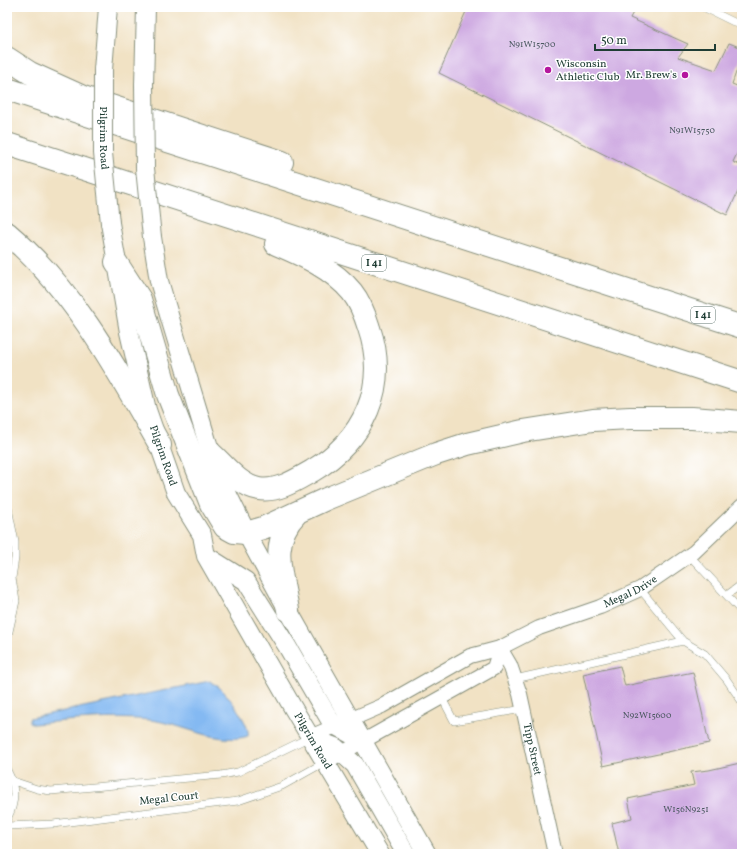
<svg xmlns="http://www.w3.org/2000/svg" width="749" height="861" font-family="Vollkorn,serif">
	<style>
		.water { fill: #84b9f2; stroke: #527b93 }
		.building { fill: #cda8e1 }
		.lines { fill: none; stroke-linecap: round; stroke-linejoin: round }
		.service-casing { stroke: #88907c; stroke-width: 8 }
		.minor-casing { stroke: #88907c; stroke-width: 16 }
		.tertiary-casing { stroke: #88907c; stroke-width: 20 }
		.motorway-casing { stroke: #88907c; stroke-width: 24 }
		.service { stroke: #fff; stroke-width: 7 }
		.minor { stroke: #fff; stroke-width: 14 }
		.tertiary { stroke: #fff; stroke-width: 18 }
		.motorway { stroke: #fff; stroke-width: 22 }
		.tertiary-bridge-casing { stroke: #88907c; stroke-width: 20; stroke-linecap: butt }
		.tertiary-bridge { stroke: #fff; stroke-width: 18 }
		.poi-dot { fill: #b5179e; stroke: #fff; stroke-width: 1.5 }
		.labels { text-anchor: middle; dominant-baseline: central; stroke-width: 3; stroke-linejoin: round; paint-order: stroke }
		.number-label { font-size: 9px; fill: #4a585f }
		.shield { fill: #fff; stroke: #627771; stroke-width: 1 }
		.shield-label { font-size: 10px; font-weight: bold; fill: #1f3d34 }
		.poi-label { font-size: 11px; fill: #1f3d34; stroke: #fff; text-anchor: start }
		.street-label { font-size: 11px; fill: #1f3d34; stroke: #fff }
	</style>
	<rect width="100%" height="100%" fill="#fff"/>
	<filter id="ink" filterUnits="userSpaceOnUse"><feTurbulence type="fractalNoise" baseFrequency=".025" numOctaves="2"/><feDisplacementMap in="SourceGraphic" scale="8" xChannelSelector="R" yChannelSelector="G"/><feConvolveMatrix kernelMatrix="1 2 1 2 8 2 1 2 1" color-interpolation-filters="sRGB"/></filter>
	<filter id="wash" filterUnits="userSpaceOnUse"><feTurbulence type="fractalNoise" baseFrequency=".012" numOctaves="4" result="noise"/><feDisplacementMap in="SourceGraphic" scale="16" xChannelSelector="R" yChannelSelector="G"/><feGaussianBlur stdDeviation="0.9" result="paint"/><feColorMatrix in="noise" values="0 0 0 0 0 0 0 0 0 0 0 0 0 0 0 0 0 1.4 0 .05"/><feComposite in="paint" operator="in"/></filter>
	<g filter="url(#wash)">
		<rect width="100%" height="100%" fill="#f1e2c4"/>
		<path class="water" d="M210 681C213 684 218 686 220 688 229 696 251 726 248 736 219 746 180 723 150 720 111 716 73 720 34 724L30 722V718Z"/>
		<g id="blocks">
			<path class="building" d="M468 7H636L630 18 688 44 678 57 716 70 729 43 742 48V55L732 84 742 88V143L733 162 742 166V183L727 215 439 73Z
				M620 666 625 686 693 672 709 743 603 766 583 674Z
				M740 763 742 774V854H619L612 823 632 818 628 799 694 785 691 772 709 770Z"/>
		</g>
	</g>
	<g filter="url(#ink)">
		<use href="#blocks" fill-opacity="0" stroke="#88907c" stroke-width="1"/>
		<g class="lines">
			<defs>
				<path id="service" d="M703 7 742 26
					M7 503 15 542V558L12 578 16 601 7 640
					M690 556 742 612
					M640 589 683 641 705 654 727 680 742 702
					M727 595 742 584
					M515 679 683 641
					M442 698 454 721 523 709
					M7 770C16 786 16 803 7 819
					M13 781 37 789 51 791 221 775 238 772 310 737
					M7 826 53 824 238 801 282 786 325 762"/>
				<g id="minor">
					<path id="s1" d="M500 648 510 665 520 694 555 854"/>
					<path id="s2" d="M310 737 382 706 470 656 500 648 539 628 600 607 640 589 694 552 742 506"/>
					<path d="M333 758 494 668 500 648"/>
				</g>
				<g id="tertiary">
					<path d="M103 70 108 7"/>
					<path d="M144 85 146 7"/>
					<path id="s3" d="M110 223 129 332 147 410 176 493 202 535 206 556 293 708 380 854"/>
					<path d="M152 237 159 281 172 325 208 444 227 493 252 544 288 610 427 854"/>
					<path d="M208 557 246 581 287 646 330 720 336 726 361 740"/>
					<path d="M310 737 335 747 355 765 406 854"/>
				</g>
				<path id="motorway" d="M7 58 30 73 83 97 282 162
					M7 89 742 327
					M7 144 742 382
					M7 233C75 291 116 368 160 445
					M116 262 140 299 168 395 211 504 225 527 234 532 246 533 263 528 326 499 436 454 467 444 523 431 593 420 630 418H692L742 422
					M211 453C224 465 240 486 259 489 278 492 296 480 312 471 364 440 389 387 369 328 365 315 360 302 352 292 332 268 304 256 276 244
					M288 610C282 574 268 542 297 513"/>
			</defs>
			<use href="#service" class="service-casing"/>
			<use href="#minor" class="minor-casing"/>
			<use href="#tertiary" class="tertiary-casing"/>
			<use href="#motorway" class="motorway-casing"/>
			<use href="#service" class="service"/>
			<use href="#minor" class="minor"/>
			<use href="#tertiary" class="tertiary"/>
			<use href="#motorway" class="motorway"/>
			<defs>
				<g id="tertiary-bridge">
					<path id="s4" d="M103 70V153L110 223"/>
					<path d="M144 85 145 168 152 237"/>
				</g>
			</defs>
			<use href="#tertiary-bridge" class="tertiary-bridge-casing"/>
			<use href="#tertiary-bridge" class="tertiary-bridge"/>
		</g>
	</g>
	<g class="poi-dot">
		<circle cx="548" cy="70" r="4"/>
		<circle cx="685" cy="75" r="4"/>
	</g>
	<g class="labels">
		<g class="number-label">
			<text x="532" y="44">N91W15700</text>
			<text x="692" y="130">N91W15750</text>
			<text x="647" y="715">N92W15600</text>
			<text x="686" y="809">W156N9251</text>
		</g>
		<g class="shield">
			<rect x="362" y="255" width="24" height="16" rx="3"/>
			<rect x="691" y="307" width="24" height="16" rx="3"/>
		</g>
		<g class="shield-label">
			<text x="374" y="263">I 41</text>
			<text x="703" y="315">I 41</text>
		</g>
		<g class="poi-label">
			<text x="556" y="64">Wisconsin<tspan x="556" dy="13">Athletic Club</tspan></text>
			<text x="677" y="75" text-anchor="end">Mr. Brew's</text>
		</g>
		<g class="street-label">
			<text stroke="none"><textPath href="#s4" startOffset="68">Pilgrim Road</textPath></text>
			<text stroke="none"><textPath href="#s3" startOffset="239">Pilgrim Road</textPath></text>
			<text stroke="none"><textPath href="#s2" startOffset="353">Megal Drive</textPath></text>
			<text stroke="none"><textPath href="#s3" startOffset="563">Pilgrim Road</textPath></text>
			<text stroke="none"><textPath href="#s1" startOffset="107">Tipp Street</textPath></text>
			<text transform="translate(169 799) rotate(-6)">Megal Court</text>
		</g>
	</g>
	<rect width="749" height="861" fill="none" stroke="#fff" stroke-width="24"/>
	<path d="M595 44v6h120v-6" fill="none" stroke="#1f3d34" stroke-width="2"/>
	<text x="601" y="44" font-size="12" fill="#1f3d34" stroke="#ffffff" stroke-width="3" paint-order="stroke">50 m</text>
</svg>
